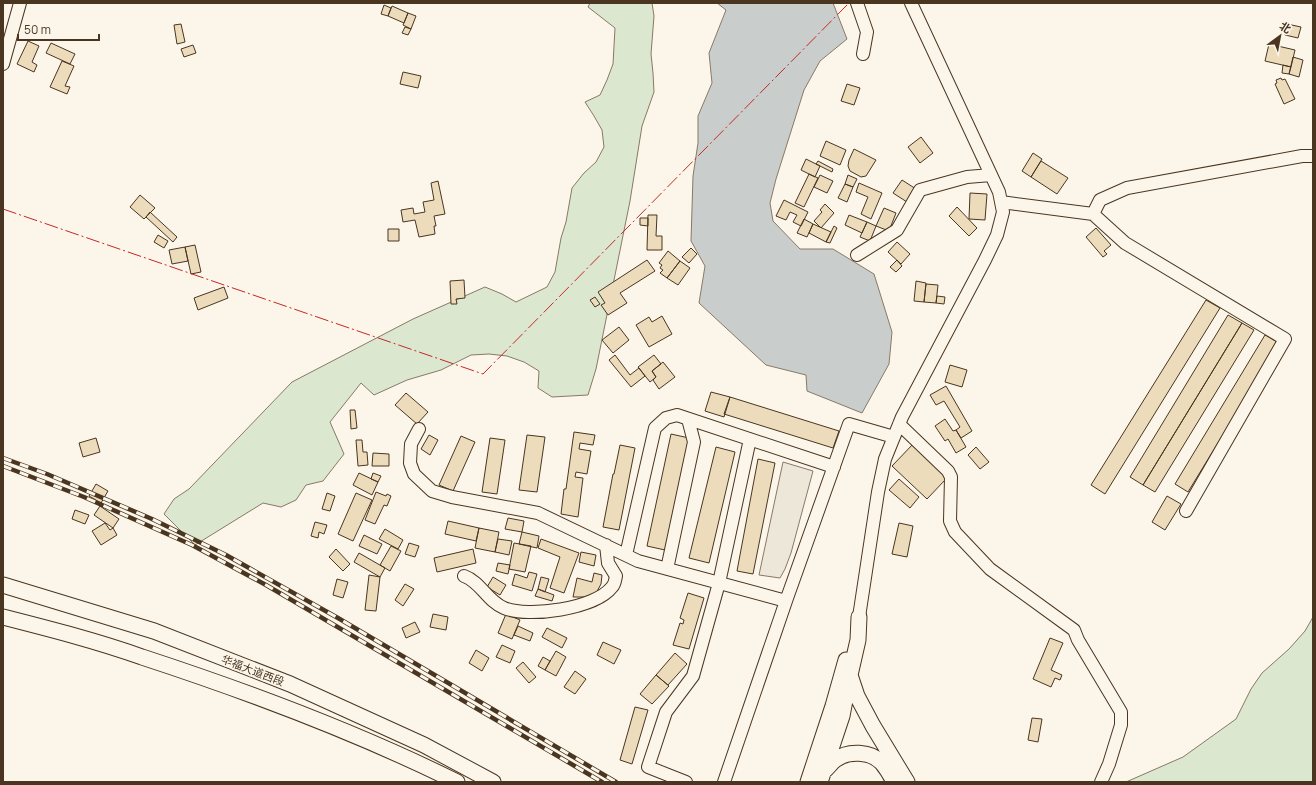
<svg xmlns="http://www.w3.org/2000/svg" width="1316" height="785" font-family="Manrope,'Noto Sans SC',sans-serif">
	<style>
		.green { fill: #dce7d0; stroke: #887966 }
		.parking { fill: #ede7d9; stroke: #887966 }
		.water { fill: #c9cecd; stroke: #887966 }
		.building { fill: #ecdcbc; stroke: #4a3520 }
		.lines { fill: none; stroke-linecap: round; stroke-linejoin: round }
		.minor-casing { stroke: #4a3520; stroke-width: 14 }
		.major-casing { stroke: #4a3520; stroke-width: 17 }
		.minor { stroke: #fbf6e9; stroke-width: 12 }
		.major { stroke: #fbf6e9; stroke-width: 15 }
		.rail-casing { stroke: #4a3520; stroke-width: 4.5 }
		.rail { stroke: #fbf6e9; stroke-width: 3; stroke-dasharray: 9; stroke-linecap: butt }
		.power { stroke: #c62828; stroke-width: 1; stroke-dasharray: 14 3 2 3; stroke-linecap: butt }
		.labels { text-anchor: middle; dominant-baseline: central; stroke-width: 3; stroke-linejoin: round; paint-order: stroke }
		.street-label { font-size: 11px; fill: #4a3520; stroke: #fbf6e9 }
	</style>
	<rect width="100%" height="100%" fill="#fbf6e9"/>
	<path class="green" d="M590 3H652L654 16 651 54 653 73 654 92 642 126 630 201 596 369 588 395 552 397 538 388 539 371 524 362 507 356 489 354 471 355 441 370 407 380 374 395 361 383 330 422 344 454 323 481 306 485 296 500 281 507 263 503 195 545 164 514 174 499 189 489 292 382 413 319 485 287 502 294 516 302 547 287 555 272 561 238 566 222 572 188 584 173 596 162 604 147 602 130 594 116 585 102 600 95 607 80 613 64 615 28 588 7Z
		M1313 617V782H1126L1183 757 1236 719 1251 689 1262 673 1289 649 1305 631Z"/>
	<path class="parking" d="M783 462 813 471 791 553 785 569 780 578 759 575Z"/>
	<path class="water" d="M717 3H833L847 39 820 61 804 90 776 179 770 203 773 221 800 249H833L874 274 892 332 889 364 862 413 807 391 806 375 766 365 699 303 705 266 691 241 693 176 698 143V116L712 83 709 53 726 10Z"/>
	<path class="building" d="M384 5 391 8 388 16 381 14Z
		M392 6 408 13 404 23 388 16Z
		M408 13 416 16 411 29 403 25Z
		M181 24 185 42 177 44 174 25Z
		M1287 24 1301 27 1298 38 1285 35Z
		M405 27 411 29 408 35 402 33Z
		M28 41 39 46 32 62 37 65 34 72 17 64Z
		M51 43 75 54 70 64 46 53Z
		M1269 44 1295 50 1291 67 1265 61Z
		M193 45 196 53 184 57 181 49Z
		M1293 57 1303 60 1299 77 1289 74Z
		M62 61 74 66 65 86 70 87 67 94 50 87Z
		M1283 65 1291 67 1289 74 1282 73Z
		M403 72 421 76 418 88 400 84Z
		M1281 78 1282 80 1285 79 1295 99 1284 104 1275 84 1277 83 1276 80Z
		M847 84 860 88 854 105 841 101Z
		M921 137 933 153 920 163 908 147Z
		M826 141 846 150 840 165 820 156Z
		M854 149 876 160 866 176 861 177 850 171 848 166 849 160Z
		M1033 153 1042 159 1031 177 1022 171Z
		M806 159 820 166 815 177 801 170Z
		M818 161 833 169 832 172 816 164Z
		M1041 161 1068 178 1057 194 1031 177Z
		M809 174 818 178 804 207 795 203Z
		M820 175 833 181 827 193 814 187Z
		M848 175 857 179 853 187 845 184Z
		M902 180 916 189 907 202 893 193Z
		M438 181 445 214 434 216 436 226H434L435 234 419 237 415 220 403 222 401 210 413 208 414 214 425 212 423 202 434 200 431 183Z
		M859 183 882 193 871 219 861 214 868 197 856 192Z
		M845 184 853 187 847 202 838 198Z
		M970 193 987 194 985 220 969 219Z
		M140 195 155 208 144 219 130 207Z
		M784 200 808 212 801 226 793 222 797 215 790 212 786 220 776 216Z
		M825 204 834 213 821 228 814 221 822 212 820 210Z
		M957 207 977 228 969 236 949 216Z
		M884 208 896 213 889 231 876 226Z
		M150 212 177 237 173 242 146 217Z
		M648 215H657L656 236H662V250H647Z
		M849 215 867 222 862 233 845 225Z
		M640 218H648V226L640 225Z
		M804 219 813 224 807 237 797 233Z
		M867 222 876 226 870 241 860 237Z
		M813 224 831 232 826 242 809 233Z
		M834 226 837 228 830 243 826 242Z
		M1096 228 1111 245 1104 251 1107 254 1103 257 1086 237Z
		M388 229H399V241H388Z
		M158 235 168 241 164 248 154 242Z
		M897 242 910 254 901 264 888 252Z
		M195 245 201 272 191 274 185 247Z
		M185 247 188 261 172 264 169 250Z
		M691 248 697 254 689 263 682 257Z
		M668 251 680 261 667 278 660 273 663 270 660 268 662 265 659 263Z
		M647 260 655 271 620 293 627 303 608 315 601 305 605 303 598 292Z
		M897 260 902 266 896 272 890 267Z
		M680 261 690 268 678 285 667 278Z
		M464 280 465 298 456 299 457 304H451L450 281Z
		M916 281 926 283 924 302 914 301Z
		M926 284 938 285 936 303 924 302Z
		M224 287 228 298 198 310 194 298Z
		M937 296 945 297 944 304 936 303Z
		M595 297 600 304 595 307 590 300Z
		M1206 300 1220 308 1105 494 1091 485Z
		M1228 315 1242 323 1143 485 1130 477Z
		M662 316 672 334 649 347 636 325 649 317 652 322Z
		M1242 323 1254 330 1155 492 1143 485Z
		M619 327 629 340 613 353 602 340Z
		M1265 335 1279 343 1188 492 1175 484Z
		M615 355 630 375 639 368 645 376 631 387 609 360Z
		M654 355 661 364 652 371 656 377 650 382 638 367Z
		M663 362 675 377 659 389 653 380 656 377 652 371Z
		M950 365 967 370 962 387 945 382Z
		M946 386 972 431 961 438 956 430 960 427 944 401 936 405 930 395Z
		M711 392 730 397 724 417 705 411Z
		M406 393 428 412 417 424 395 405Z
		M730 397 839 431 833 448 724 414Z
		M350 410H355L357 428 351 429Z
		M945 419 953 431 956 430 966 447 956 453 948 439 945 441 935 426Z
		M574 432 595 435 593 445 580 443 579 449 591 451 587 474 576 472 575 477 583 478 578 517 561 514 564 489H566Z
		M671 434 689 438 665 550 647 546Z
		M429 435 438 440 430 455 421 449Z
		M527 435 545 437 537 492 519 490Z
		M461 436 475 442 453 491 439 485Z
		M96 438 100 452 83 457 79 443Z
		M490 438 505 440 497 494 482 492Z
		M356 440H362L363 452H367L368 465 358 466Z
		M914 443 946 477 945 480 927 499 892 466Z
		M620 445 635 448 619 530 603 527 613 474H614Z
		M716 447 735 452 709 563 689 558Z
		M976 447 989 462 980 469 968 455Z
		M373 453 389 454V466H372Z
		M758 459 775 463 753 574 737 571Z
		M359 473 378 482 372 495 353 485Z
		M373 473 381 476 378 482 371 479Z
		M899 479 919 497 910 508 889 490Z
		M96 484 108 491 101 503 89 496Z
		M376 492 386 496 387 494 391 496 387 506 384 505 375 524 365 520Z
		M327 493 335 496 330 511 322 509Z
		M356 493 372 500 353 541 338 534Z
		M1167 496 1181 504 1165 530 1152 522Z
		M100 506 119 519 113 528 94 515Z
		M75 510 89 515 85 524 72 519Z
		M508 518 524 521 522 532 505 529Z
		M448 521 479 528 476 541 445 534Z
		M315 522 327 525 324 534 319 532 318 538 311 536Z
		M105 523 110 530 113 528 117 535 101 545 92 531Z
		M899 523 913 526 907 557 892 554Z
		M479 528 499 532 495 552 475 548Z
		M385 529 403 540 398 549 379 539Z
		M522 532 539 536 537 548 519 544Z
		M364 535 382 544 377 554 359 546Z
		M498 539 512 541 509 555 495 552Z
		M541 539 579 553 564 593 550 588 560 557 538 548Z
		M409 543 419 546 415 557 405 554Z
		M514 543 531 546 525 572 509 569Z
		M391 546 401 551 390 571 380 565Z
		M336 549 350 564 343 571 329 557Z
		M473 549 476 563 437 572 434 558Z
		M581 552 596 555 594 566 579 562Z
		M359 553 385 568 380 577 354 562Z
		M498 563 510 565 508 574 496 571Z
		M529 572 537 574 532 591 512 585 515 574 527 578Z
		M594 573 602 575 601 584 594 597H573L577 578 592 582Z
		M369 575 380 577 376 611 365 610Z
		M493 577 506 585 500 595 487 587Z
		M541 577 549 579 545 592 538 589Z
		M337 579 348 582 343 598 333 595Z
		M405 584 414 589 403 606 395 600Z
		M538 589 554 595 552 601 535 596Z
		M688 593 704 598 689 649 673 645 680 623 683 624 684 620 680 618Z
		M433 614 448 617 446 630 430 627Z
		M506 614 520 620 512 639 498 633Z
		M415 622 420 632 406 638 402 628Z
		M518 626 533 633 530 641 514 635Z
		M547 628 567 638 562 648 542 637Z
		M1050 638 1063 643 1051 670 1062 675 1060 680 1055 678 1051 687 1033 679Z
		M603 642 621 650 614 664 597 655Z
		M502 645 515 651 510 663 496 657Z
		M476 650 489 658 482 671 469 663Z
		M556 651 566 657 556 676 545 670Z
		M675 653 687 664 668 685 656 675Z
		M543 657 550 661 545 670 538 666Z
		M523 662 536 677 529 683 516 668Z
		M575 671 586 679 575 694 564 687Z
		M656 675 669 686 652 704 640 694Z
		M635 707 648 710 632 764 620 760Z
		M1032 718 1042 719 1038 742 1028 740Z"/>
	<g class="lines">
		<defs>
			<path id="minor" d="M857 3 867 32 863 54
				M3 64 20 3
				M1001 202 1093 214 1125 243 1285 339 1186 511
				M1093 214 1100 200 1127 188 1302 156H1313
				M857 255 897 230 920 190 967 177 991 175
				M899 424 948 471 951 477 950 521 955 532 990 569 1074 630 1078 640 1121 712V725L1109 764 1101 782
				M419 429 411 444 410 463 414 474 432 491 452 497 538 513 638 561 786 601 849 424 894 437
				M626 555 655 428 666 418 677 415 834 467
				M667 569 694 442 688 419
				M464 576C481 582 487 601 504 608 528 618 595 609 612 587 615 584 615 580 616 576L608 563 606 545
				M859 617 878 492 885 459 902 417 985 260 997 235 1003 212 999 192 911 3
				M686 782 648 767 666 712 693 676 719 583 750 439
				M724 782 786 601"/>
			<path id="major" d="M3 585 154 631 290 684 424 745 493 782
				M3 617C50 629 97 641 142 657 249 692 356 732 457 782
				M859 617 858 640 850 675 857 696 873 726 907 782
				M824 771C828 768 831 763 835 760 848 750 871 751 882 763 887 769 891 776 894 782
				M808 782 833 706 846 660
				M820 782 842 716 849 679"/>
		</defs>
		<use href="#minor" class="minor-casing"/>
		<use href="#major" class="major-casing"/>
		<use href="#minor" class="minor"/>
		<use href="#major" class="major"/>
		<defs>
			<path id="rail" d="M3 458 47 474 152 519 226 555 338 618 616 782
				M3 466 84 497 192 545 266 585 602 782"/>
		</defs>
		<use href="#rail" class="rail-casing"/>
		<use href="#rail" class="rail"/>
		<path class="power" d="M3 209 483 374 849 3"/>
	</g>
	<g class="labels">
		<g class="street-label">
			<text transform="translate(253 670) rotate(21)">华福大道西段</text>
		</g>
	</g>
	<rect width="1316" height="785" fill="none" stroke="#4a3520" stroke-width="8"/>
	<g transform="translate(1280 36) rotate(32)" stroke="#fbf6e9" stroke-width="3" paint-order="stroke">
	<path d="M0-3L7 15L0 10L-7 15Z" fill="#4a3520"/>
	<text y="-6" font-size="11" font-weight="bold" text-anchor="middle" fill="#4a3520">北</text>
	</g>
	<path d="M18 34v6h81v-6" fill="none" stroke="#4a3520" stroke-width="2"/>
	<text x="24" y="34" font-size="12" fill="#4a3520" stroke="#fbf6e9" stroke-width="3" paint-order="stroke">50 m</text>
</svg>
